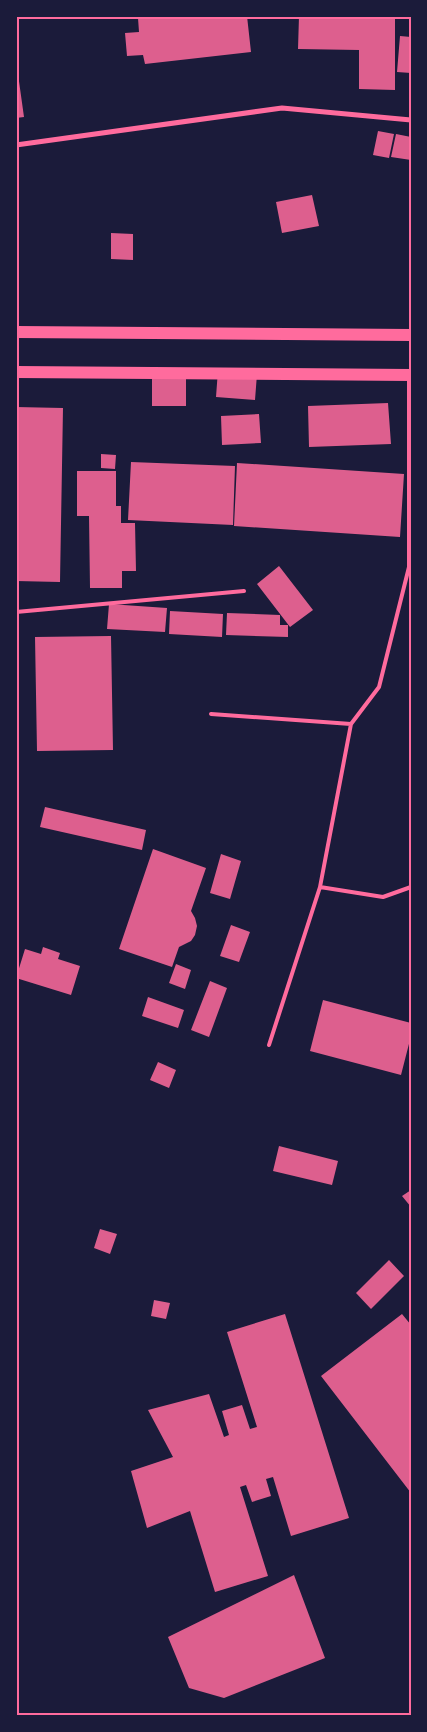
<svg xmlns="http://www.w3.org/2000/svg" width="427" height="1732" font-family="Arial,sans-serif">
	<style>
		.building { fill: #dd5f8e }
		.lines { fill: none; stroke-linecap: round; stroke-linejoin: round }
		.service { stroke: #ff6b9d; stroke-width: 4 }
		.minor { stroke: #ff6b9d; stroke-width: 5 }
		.primary { stroke: #ff6b9d; stroke-width: 12 }
		.neatline { fill: none; stroke: #ff6b9d; stroke-width: 2 }
	</style>
	<rect width="100%" height="100%" fill="#1b1b3a"/>
	<path class="building" d="M154 16H247L251 52 145 64 143 55 127 56 125 33 139 32 138 18Z
		M299 16H395V90L359 89V50L298 49Z
		M400 36 411 37V73L397 72Z
		M17 67 24 117 16 118V68Z
		M378 131 394 134 389 158 373 155Z
		M396 134 411 137V160L391 157Z
		M312 195 319 226 282 233 276 202Z
		M111 233 133 234V260L111 259Z
		M218 370 257 374 255 400 216 397Z
		M152 372H186V406H152Z
		M388 403 391 444 309 447 308 406Z
		M16 407 63 408 60 582 16 581Z
		M259 414 261 443 222 445 221 416Z
		M101 454 116 455 115 469 101 468Z
		M131 462 235 466 233 525 128 520Z
		M237 463 404 474 400 537 234 526Z
		M77 471H116V506H121V523H135L136 571H122V588H90L89 516H77Z
		M279 566 313 610 290 627 257 584Z
		M109 604 167 608 165 632 107 629Z
		M170 611 223 614 222 637 169 634Z
		M227 613 280 615V625H288V637L226 635Z
		M111 636 113 750 37 751 35 637Z
		M45 807 146 830 142 850 40 827Z
		M153 849 206 868 191 911 195 918 197 926 195 935 191 941 179 947 172 967 119 949Z
		M221 854 241 861 230 899 210 893Z
		M231 925 250 932 239 962 220 956Z
		M43 947 60 953 58 959 80 966 71 995 16 978 25 949 41 954Z
		M176 964 191 970 185 989 169 983Z
		M210 981 227 988 209 1037 191 1030Z
		M148 997 184 1010 178 1028 142 1016Z
		M323 1000 411 1023V1036L401 1075 310 1051Z
		M158 1062 176 1070 169 1088 150 1080Z
		M279 1146 338 1161 332 1185 273 1171Z
		M411 1190V1207L402 1196Z
		M100 1229 117 1234 110 1254 94 1248Z
		M389 1260 404 1276 371 1309 356 1293Z
		M154 1300 170 1303 166 1319 151 1316Z
		M285 1314 349 1518 291 1536 273 1477 266 1479 271 1496 252 1502 246 1485 240 1487 268 1576 215 1592 190 1511 147 1528 131 1471 173 1457 148 1410 209 1394 224 1437 229 1435 222 1411 242 1405 250 1429 257 1427 227 1332Z
		M402 1314 411 1325V1493L321 1376Z
		M294 1575 325 1658 224 1698 189 1688 168 1637Z"/>
	<g class="lines">
		<path class="service" d="M16 612 244 591
			M211 714 351 724
			M320 887 383 897 411 887
			M269 1045 320 887 351 724 379 687 409 567V377"/>
		<path class="minor" d="M16 145 282 108 411 120"/>
		<path class="primary" d="M16 332 411 335
			M16 372 411 375"/>
	</g>
	<rect width="427" height="1732" fill="none" stroke="#1b1b3a" stroke-width="35"/>
	<rect x="18" y="18" width="392" height="1696" class="neatline"/>
</svg>
